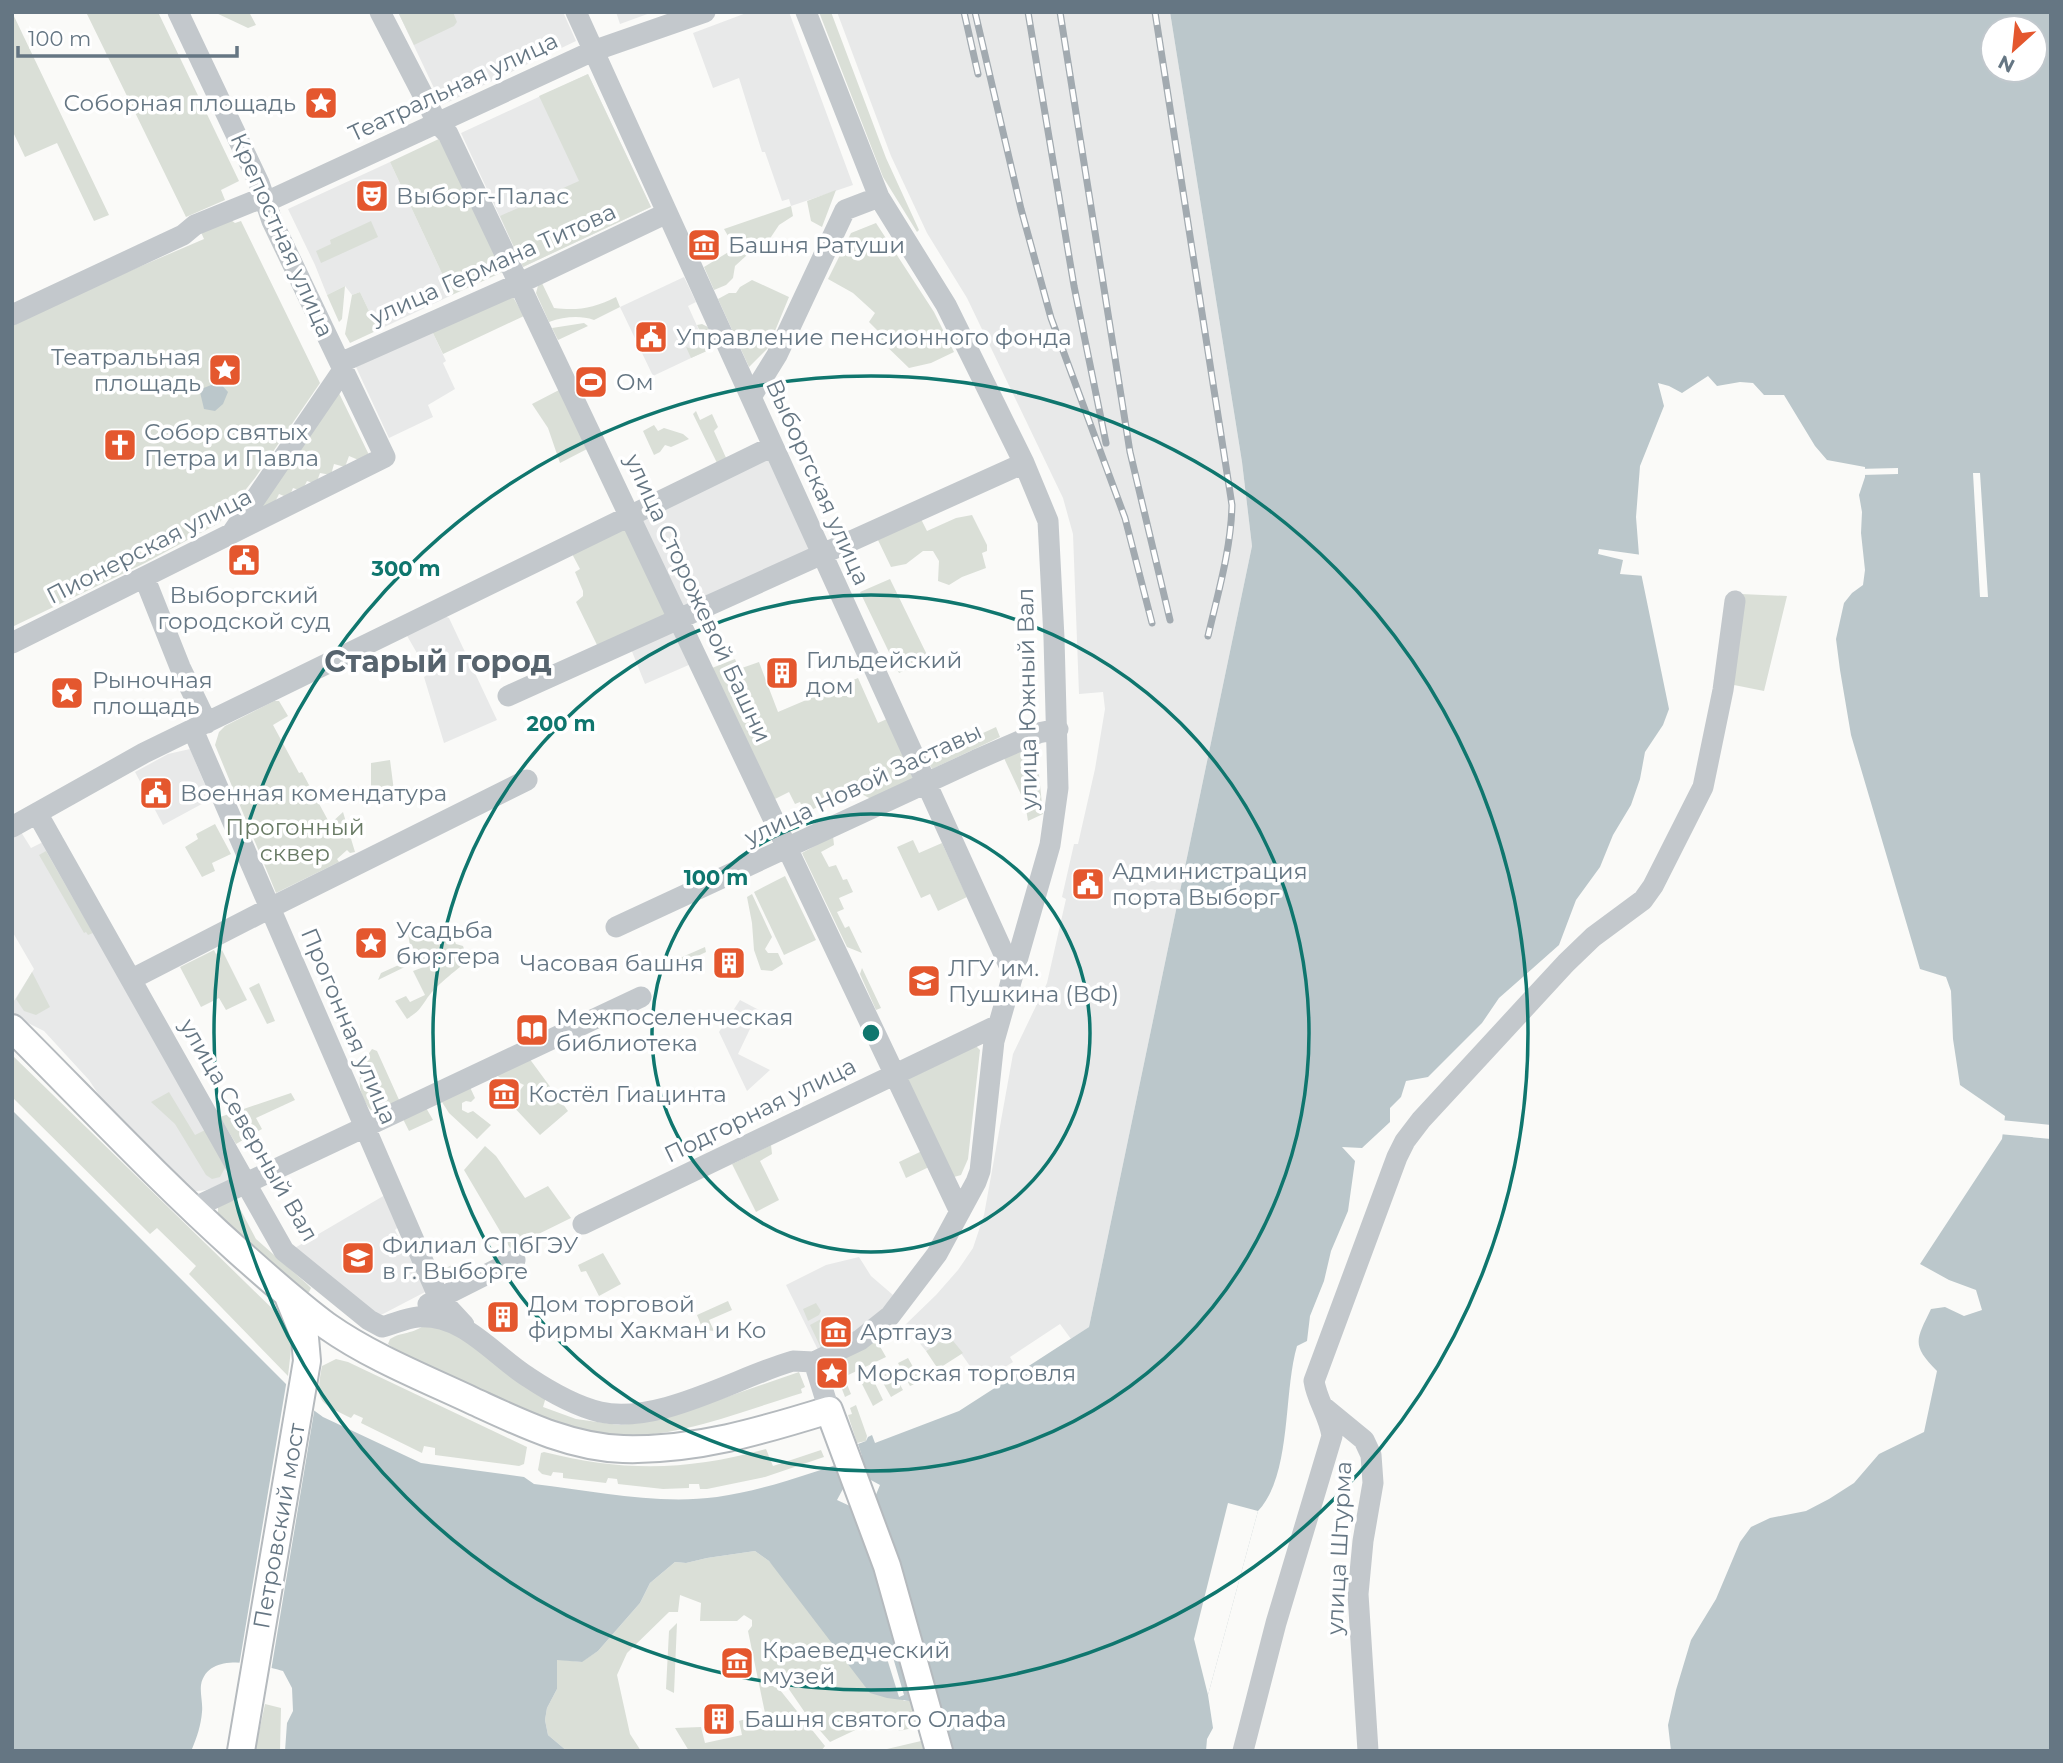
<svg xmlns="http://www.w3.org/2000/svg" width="2063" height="1763" font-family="Montserrat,sans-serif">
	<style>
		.built { fill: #e8e9e9 }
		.green { fill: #dadfd7 }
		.water { fill: #bbc7cb; fill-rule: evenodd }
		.pier { fill: #fafaf8 }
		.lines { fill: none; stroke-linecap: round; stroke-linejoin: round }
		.major-casing { stroke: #b5babe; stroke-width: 30 }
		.minor { stroke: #c3c8cc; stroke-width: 21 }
		.major { stroke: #fff; stroke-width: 26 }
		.rail-casing { stroke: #a2aab0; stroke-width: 7 }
		.rail { stroke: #fff; stroke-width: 4.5; stroke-dasharray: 13; stroke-linecap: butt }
		.ring { fill: none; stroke: #0f766e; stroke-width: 3.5 }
		.labels { text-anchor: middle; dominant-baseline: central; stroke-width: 7; stroke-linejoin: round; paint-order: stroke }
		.street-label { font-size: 23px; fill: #657683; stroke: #fff }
		.poi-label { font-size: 23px; fill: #657683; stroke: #fff; text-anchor: start }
		.park-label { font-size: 23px; fill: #687a64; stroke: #fff }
		.district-label { font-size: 30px; font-weight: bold; fill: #57646e; stroke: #fff }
		.centre { fill: #0f766e; stroke: #fff; stroke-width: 3.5 }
		.ring-label { font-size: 21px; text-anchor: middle; font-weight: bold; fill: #0f766e; stroke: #fff; stroke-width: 7; stroke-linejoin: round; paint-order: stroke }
	</style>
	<rect width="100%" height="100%" fill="#fafaf8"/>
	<path class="built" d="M398 12H563L576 41 442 105Z
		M616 12H653L620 24Z
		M749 12H789L853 185 791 206 789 199 782 201 765 152H762L739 78 713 88 693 33Z
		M837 12H1170L1242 462 1252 546 1089 1327 1071 1339 1060 1324 1010 1357 1013 1362 981 1382 949 1336 926 1351 905 1325 936 1295 958 1270 973 1248 984 1215 1013 1054 1047 983 1066 899 1062 897 1074 844H1078L1095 769 1105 709 1103 692 1079 694 1073 534 1063 498 967 298 927 233 891 156Z
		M588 74 651 207 523 267 461 133Z
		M390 162 452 295 378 330 360 292 352 295 345 286 327 295 315 265 288 209Z
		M684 277 696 302 688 306 708 350 653 376 620 307Z
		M432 331 446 361 443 363 455 389 428 405 433 417 389 438 356 367Z
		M770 453 814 551 682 611 637 517Z
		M444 616 449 618 497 720 444 743 424 677 429 674 406 634Z
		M675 629 691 664 645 684 631 649Z
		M190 749 211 799 163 825 135 772 168 754Z
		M21 832 31 848 45 841 237 1179 206 1190 191 1192 115 1119 89 1080 44 1031 22 1020 12 1011V1004L34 969 12 931V837Z
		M740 1000 759 1010 738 1054 770 1070 747 1091 719 1032Z
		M385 1195 398 1227 395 1230 403 1246H406L427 1291 381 1315 372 1313 293 1249Z
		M859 1257 871 1276 893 1295 871 1328 820 1354 786 1285 826 1265Z"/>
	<path class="green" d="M12 12 109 215 94 221 57 143 25 157 12 130Z
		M86 12H158L239 181 221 190 225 200 186 217Z
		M214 12H249L256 25 248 28Z
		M398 12H453L457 22 454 26 414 45Z
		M819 12H831L886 158 919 230 917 232 883 177Z
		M588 74 651 207 523 267 500 216 579 181 539 96Z
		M443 137 505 271 452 295 390 162Z
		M836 190 822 227 811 221 807 201Z
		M791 206 793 216 779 225 769 240 759 244 735 266 733 278 726 285 714 290 704 267 735 248 724 229Z
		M228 218 235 223 241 221 320 383 255 478 219 523 145 563 12 627V326L90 288 204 239 200 230Z
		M371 221 378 237 321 263 316 251 331 244 330 240Z
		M876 223 934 312 954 352 931 363 909 368 879 339 882 335 869 322 875 313 853 293 828 279 851 233Z
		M752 280 789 297 768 348 749 367 718 299 729 293H736L740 287Z
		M541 281 554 308C578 311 594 308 616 297L620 307 594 320C579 315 564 317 549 322L536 293 539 282Z
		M345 286 342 319 339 322 327 295Z
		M360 292 378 330 350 343 345 334 352 295Z
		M513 297 524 316 443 354 432 331Z
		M584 323 588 326 558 340 552 328Z
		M702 324 708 327 716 347 691 358 686 347 692 349 700 347 703 338 697 325Z
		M337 389 370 457 361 461 349 456 345 467 334 464 331 475 320 473 316 484 307 481 302 491 293 488 289 498 279 494 273 506 255 515Z
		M559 390 587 449 560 463 548 428 532 404Z
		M696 411 700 420 712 414 718 427 714 431 727 460 718 465 693 414Z
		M654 425 658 431 664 428 683 434 689 439 671 447 665 445 660 452 654 455 643 431Z
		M972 515 987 545V551L982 553 986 568 962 577 949 585 938 581 939 561 933 551H923L906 564 891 567 877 538 920 517 927 531 956 518Z
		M626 523 670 616 598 647 576 602 583 596V591L575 572 580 569 570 550Z
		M890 579 929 659 899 673 860 592Z
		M1741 594 1787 596 1764 691 1734 685Z
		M735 659 739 669 759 662 778 712 858 678 878 723 887 719 913 779 871 799 854 790 805 813 800 802 795 804 789 792 773 800 712 668Z
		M274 701H279L288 716 273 725 299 773 302 772 330 824 343 812 355 852 350 853 347 850 337 859 339 862 276 893 215 745 219 732 225 726Z
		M996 727 1000 737 932 769 927 759Z
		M1031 744 1036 746 1043 814 1028 821 1025 803 1003 756Z
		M390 760 394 791 375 802 371 789V763Z
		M215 824 231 854 212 863 215 871 202 877 185 847 198 839 196 834Z
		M833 836 834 845 821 852 829 867 836 865 843 880 847 879 853 892 839 898 844 909 837 912 845 928 849 926 862 953 847 947 802 853Z
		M913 840 919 853 942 843 967 897 938 911 930 894 921 898 897 847Z
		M46 851 93 933 88 935 86 932 84 933 39 855Z
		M785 876 816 940 784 955 754 892Z
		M752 894 772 937 765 949 768 953H778L783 964 772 971 761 970 754 950 752 923 747 897Z
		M408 933H451L456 944 463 946 468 961C456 970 434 987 426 1000 419 1010 419 1011 407 1019L395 1001 406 996 410 1002 425 995 413 971 429 965 427 961 413 963 378 980 381 973 412 959Z
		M705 947 706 952 667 971 664 965Z
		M214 950 216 954 222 950 247 1000 226 1010 219 998 201 1007 180 967Z
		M862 968 881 1008 876 1010 860 974Z
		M32 972 50 1007 36 1015 24 1011 16 999Z
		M259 983 275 1021 267 1024 249 988Z
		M976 1046 980 1050 968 1159 961 1175 954 1177 904 1081Z
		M372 1049 377 1051 400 1102 376 1116C355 1095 355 1072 372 1049Z
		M12 1055 281 1317 292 1341 288 1376 189 1274 196 1266 157 1228 150 1234 12 1097Z
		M529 1058 568 1111 540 1135 510 1103 524 1085 520 1083 519 1085 509 1078 506 1082 495 1074Z
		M469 1085 475 1098 471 1102 466 1101 462 1103V1110L468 1113 473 1111 491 1125 477 1139 449 1113 440 1099Z
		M169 1092 195 1135 205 1130 226 1166 220 1177 212 1179 206 1175 175 1124 151 1102Z
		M291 1093 295 1100 256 1118 262 1129 236 1144 220 1117Z
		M425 1106 433 1120 409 1131 402 1117Z
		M771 1145 772 1154 760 1161 779 1200 756 1212 732 1164Z
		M485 1146 496 1156 525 1198 548 1186 571 1218 510 1248 464 1170Z
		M922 1151 929 1167 906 1178 899 1162Z
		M231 1199 237 1203 256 1239 307 1284 311 1288 309 1292H304L221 1220 218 1213V1205Z
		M603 1253 621 1284 599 1296 586 1271 581 1272 578 1265Z
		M454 1264 456 1267 461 1265 460 1274 442 1283 438 1272Z
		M728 1301 732 1310 709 1320 714 1331 703 1330 697 1315Z
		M816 1303 821 1311 819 1315 808 1321 803 1309Z
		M821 1319 825 1320 836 1343 822 1350 810 1325Z
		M426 1324 448 1328 546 1397 543 1407 576 1419 619 1425 638 1423 669 1417 799 1372 805 1387 801 1389 802 1393C742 1411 669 1442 605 1435 561 1431 518 1407 480 1389 455 1378 408 1360 388 1344L390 1339C403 1331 412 1335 426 1324Z
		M949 1336 963 1353 938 1369 926 1351Z
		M872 1340 878 1343 886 1357 844 1377 851 1394 845 1397 837 1376 833 1377 826 1362Z
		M908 1358 921 1381 910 1386 898 1363Z
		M336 1359 348 1362 527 1447 524 1464 519 1466 435 1455V1448L424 1446 422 1453 361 1423 363 1418 354 1414 351 1418C319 1402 315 1403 322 1366Z
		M890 1367 903 1390 891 1397 878 1374Z
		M872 1377 883 1400 873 1406 861 1382Z
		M856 1405 867 1436 866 1441 857 1443 848 1415 852 1414 850 1408Z
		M766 1449 773 1466 821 1450 824 1457 765 1477 707 1489H700L699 1484H689V1488L663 1489 618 1484 617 1479 608 1478 606 1483 563 1478V1473L553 1472 551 1476 542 1474 538 1470 541 1453 544 1452C623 1472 688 1471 766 1449Z
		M755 1551 769 1561 904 1701 910 1700 917 1727 899 1731 887 1715 830 1742 808 1717 786 1685 782 1684 780 1690 825 1746 821 1751H689L675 1728 701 1727 705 1743 742 1735 739 1721 765 1713 748 1631 752 1626V1620L744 1615 737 1621H700L701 1603 680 1595 678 1612H669L627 1653 617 1675 630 1734 641 1751H567L548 1735 545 1720 547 1708 557 1689V1659L581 1662 598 1651 640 1603 650 1583 675 1562 686 1563 707 1558Z
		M677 1623 674 1693 666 1689 669 1631Z
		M265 1704 281 1708 280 1751H255Z
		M921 1741 924 1751 887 1749Z"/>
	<path class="water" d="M1170 12H2051V1751H1671L1668 1725 1676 1690 1691 1640 1716 1599 1740 1542 1751 1527 1770 1518 1806 1511 1829 1499 1854 1483 1879 1454 1924 1432 1937 1371C1911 1345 1916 1340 1931 1309L1945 1307 1964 1316 1982 1310 1976 1290 1949 1280 1920 1264 2002 1139 2005 1116 1960 1085 1953 1039 1951 991 1946 977 1920 969 1851 735 1840 670 1836 639 1844 603 1852 593 1863 585 1865 570 1861 533 1862 512 1859 495 1865 477V467L1827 460 1815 446 1784 395H1764L1753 383 1740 382 1717 386 1708 376 1682 393 1669 386 1658 383 1664 406 1640 466 1636 517 1640 568 1669 709 1663 725 1645 752 1640 779 1631 805 1613 835 1600 867 1576 900 1559 945 1499 998 1482 1023 1428 1077 1406 1081 1401 1097 1390 1108V1122L1362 1148 1342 1147 1355 1161 1348 1211 1331 1251 1324 1281 1310 1316 1307 1341 1297 1346C1283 1394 1292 1475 1258 1511L1208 1695 1213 1728 1207 1739 1206 1751H924L910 1701 887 1698 870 1693 769 1561 755 1551 707 1558 686 1563 675 1562 650 1583 640 1603 598 1651 582 1662 557 1660V1689L547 1708 545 1720 548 1735 567 1751H285L287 1723 293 1711 292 1688 283 1671C261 1665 208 1650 201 1685 200 1694 203 1704 202 1712 201 1725 197 1737 192 1749L189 1751H12V1110L308 1406 323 1417 421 1463 524 1477 534 1484C594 1491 657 1505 717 1497 766 1490 814 1472 862 1456L858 1444 866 1441 868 1437 872 1435 875 1443 959 1411 1089 1327 1252 546 1242 462ZM1993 28H2035V70H1993ZM869 1479 880 1485 875 1497 850 1506 837 1500 844 1487Z
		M219 382 228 392 223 404 215 411 204 409 200 392 201 389Z"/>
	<path class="pier" d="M1898 468V474L1862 475 1861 470 1857 469Z
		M1973 473H1980L1988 597H1980Z
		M1599 549 1642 555 1645 576 1620 574 1623 560 1598 554Z
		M2001 1120 2051 1125V1139L1999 1134Z
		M287 1379 315 1406 271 1671 255 1667 239 1666Z
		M1228 1503 1258 1511 1208 1695 1194 1639Z
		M890 1647 904 1695 899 1697 884 1649Z"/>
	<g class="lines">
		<defs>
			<path id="major" d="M12 1028C87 1103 159 1180 238 1251 267 1277 296 1303 327 1326 371 1357 424 1378 473 1401 521 1423 569 1447 623 1449 695 1451 761 1431 829 1410L887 1566 939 1751
				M241 1751 307 1361 305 1338 288 1296"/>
		</defs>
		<use href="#major" class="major-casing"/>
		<path class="minor" d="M380 12 438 124 448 134 960 1212
			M576 12 1013 974
			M806 12 879 197 946 305 1024 463 1048 521 1054 638 1058 788 1050 845 994 1041 980 1171 976 1182 937 1254 890 1316 860 1340 814 1362
			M266 202 593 51 705 12
			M12 315 183 235 195 225 264 197
			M340 363 518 284 667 213
			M751 397 777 355 845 210 879 197
			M232 533 343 370
			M145 579 180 667 207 723
			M12 643 385 457 272 221 259 183 178 12
			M508 696 1024 463
			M193 730 435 1289 439 1298 464 1325
			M37 813 284 1251 369 1320 382 1327C394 1324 406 1318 418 1317 464 1314 493 1355 528 1377 549 1391 575 1406 600 1412 659 1425 737 1377 793 1361L814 1362
			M12 827 144 753 773 446
			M616 927 976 760 1038 733 1058 729
			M132 979 278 904 527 780
			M191 1209 641 997
			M583 1224 998 1025
			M428 1304 515 1260
			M814 1362 829 1410
			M1325 1408 1364 1440 1371 1455 1373 1483 1363 1541 1358 1594 1368 1751
			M1243 1751 1276 1623 1332 1436C1329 1415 1317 1401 1314 1381L1397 1157 1405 1141 1421 1120 1566 963 1593 937 1643 900 1653 886 1703 787 1723 690 1735 601"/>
		<use href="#major" class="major"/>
		<defs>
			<path id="rail" d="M964 12 978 74
				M975 12 1021 209 1051 318 1125 518 1152 623
				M1028 12 1074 286 1106 443
				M1060 12 1130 452 1170 620
				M1155 12 1232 505C1231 549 1218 593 1208 636"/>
		</defs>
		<use href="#rail" class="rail-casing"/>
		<use href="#rail" class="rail"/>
	</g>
	<g class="ring">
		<circle cx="871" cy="1033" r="219"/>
		<circle cx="871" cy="1033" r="438"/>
		<circle cx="871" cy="1033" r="657"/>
	</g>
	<defs>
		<symbol id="sight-square" viewBox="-11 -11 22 22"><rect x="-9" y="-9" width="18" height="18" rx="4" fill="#e4572e" stroke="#fff"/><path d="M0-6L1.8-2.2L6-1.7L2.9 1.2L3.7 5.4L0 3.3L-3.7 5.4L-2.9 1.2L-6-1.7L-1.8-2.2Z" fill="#fff"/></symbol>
		<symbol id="theatre-square" viewBox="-11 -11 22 22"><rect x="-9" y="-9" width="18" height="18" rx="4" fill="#e4572e" stroke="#fff"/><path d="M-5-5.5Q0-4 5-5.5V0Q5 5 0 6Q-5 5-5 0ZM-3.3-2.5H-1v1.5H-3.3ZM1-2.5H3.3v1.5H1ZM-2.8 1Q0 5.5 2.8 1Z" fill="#fff"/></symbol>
		<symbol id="museum-square" viewBox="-11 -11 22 22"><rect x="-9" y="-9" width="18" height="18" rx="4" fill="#e4572e" stroke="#fff"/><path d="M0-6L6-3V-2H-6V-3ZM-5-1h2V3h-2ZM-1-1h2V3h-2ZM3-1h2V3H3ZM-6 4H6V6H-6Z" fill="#fff"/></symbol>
		<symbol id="civic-square" viewBox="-11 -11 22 22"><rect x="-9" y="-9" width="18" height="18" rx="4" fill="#e4572e" stroke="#fff"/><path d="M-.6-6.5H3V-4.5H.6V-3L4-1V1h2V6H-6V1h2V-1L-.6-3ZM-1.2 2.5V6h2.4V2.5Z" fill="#fff"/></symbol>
		<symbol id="stadium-square" viewBox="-11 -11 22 22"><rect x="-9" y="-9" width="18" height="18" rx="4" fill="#e4572e" stroke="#fff"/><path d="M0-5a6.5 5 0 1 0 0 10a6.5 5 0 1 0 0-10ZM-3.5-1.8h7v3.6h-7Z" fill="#fff"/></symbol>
		<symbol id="church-square" viewBox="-11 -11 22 22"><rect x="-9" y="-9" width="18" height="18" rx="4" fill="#e4572e" stroke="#fff"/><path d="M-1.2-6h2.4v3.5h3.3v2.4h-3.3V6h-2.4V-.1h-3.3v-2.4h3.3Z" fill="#fff"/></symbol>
		<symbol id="building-square" viewBox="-11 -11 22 22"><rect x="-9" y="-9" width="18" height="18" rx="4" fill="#e4572e" stroke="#fff"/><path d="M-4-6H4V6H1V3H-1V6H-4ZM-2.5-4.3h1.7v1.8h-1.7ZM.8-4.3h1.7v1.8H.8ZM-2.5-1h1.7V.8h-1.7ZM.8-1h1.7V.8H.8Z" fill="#fff"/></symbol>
		<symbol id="university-square" viewBox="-11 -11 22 22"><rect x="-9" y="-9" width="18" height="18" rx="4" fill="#e4572e" stroke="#fff"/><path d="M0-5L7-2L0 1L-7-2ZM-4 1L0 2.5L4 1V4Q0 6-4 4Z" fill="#fff"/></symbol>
		<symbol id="library-square" viewBox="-11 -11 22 22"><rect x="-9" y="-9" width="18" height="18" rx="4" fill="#e4572e" stroke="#fff"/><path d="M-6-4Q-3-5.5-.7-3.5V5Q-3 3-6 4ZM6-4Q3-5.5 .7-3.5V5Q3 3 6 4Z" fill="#fff"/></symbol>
	</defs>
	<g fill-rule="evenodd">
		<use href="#sight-square" x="302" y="84" width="38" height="38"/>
		<use href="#theatre-square" x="353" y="177" width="38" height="38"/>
		<use href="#museum-square" x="685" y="226" width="38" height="38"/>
		<use href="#civic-square" x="632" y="318" width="38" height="38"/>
		<use href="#sight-square" x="206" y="351" width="38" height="38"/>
		<use href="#stadium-square" x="572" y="363" width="38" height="38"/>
		<use href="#church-square" x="101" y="426" width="38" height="38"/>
		<use href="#civic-square" x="225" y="541" width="38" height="38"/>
		<use href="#building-square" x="763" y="654" width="38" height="38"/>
		<use href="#sight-square" x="48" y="674" width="38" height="38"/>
		<use href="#civic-square" x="137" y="774" width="38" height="38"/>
		<use href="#civic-square" x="1069" y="865" width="38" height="38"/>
		<use href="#sight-square" x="352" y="924" width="38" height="38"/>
		<use href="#building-square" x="710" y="944" width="38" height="38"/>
		<use href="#university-square" x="905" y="962" width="38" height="38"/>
		<use href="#library-square" x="513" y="1011" width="38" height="38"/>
		<use href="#museum-square" x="485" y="1075" width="38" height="38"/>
		<use href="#university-square" x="339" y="1239" width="38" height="38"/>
		<use href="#building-square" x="484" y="1298" width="38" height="38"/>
		<use href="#museum-square" x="817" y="1313" width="38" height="38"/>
		<use href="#sight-square" x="813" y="1354" width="38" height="38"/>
		<use href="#museum-square" x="718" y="1644" width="38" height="38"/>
		<use href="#building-square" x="700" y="1700" width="38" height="38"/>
	</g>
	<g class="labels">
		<g class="street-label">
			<text transform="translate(453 87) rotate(-25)">Театральная улица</text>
			<text transform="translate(282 235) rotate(66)">Крепостная улица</text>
			<text transform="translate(493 264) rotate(-24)">улица Германа Титова</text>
			<text transform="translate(818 482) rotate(66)">Выборгская улица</text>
			<text transform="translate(149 546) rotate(-27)">Пионерская улица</text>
			<text transform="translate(698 598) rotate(65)">улица Сторожевой Башни</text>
			<text transform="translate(1027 699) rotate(-91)">улица Южный Вал</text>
			<text transform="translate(863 784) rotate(-25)">улица Новой Заставы</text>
			<text transform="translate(349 1026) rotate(67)">Прогонная улица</text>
			<text transform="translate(760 1110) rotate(-26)">Подгорная улица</text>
			<text transform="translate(249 1130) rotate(60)">улица Северный Вал</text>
			<text transform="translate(279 1526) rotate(-80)">Петровский мост</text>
			<text transform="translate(1339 1548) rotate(-87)">улица Штурма</text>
		</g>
		<g class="poi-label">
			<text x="296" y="103" text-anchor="end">Соборная площадь</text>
			<text x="396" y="196">Выборг-Палас</text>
			<text x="728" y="245">Башня Ратуши</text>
			<text x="676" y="337">Управление пенсионного фонда</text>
			<text x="201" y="357" text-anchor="end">Театральная<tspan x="201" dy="26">площадь</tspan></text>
			<text x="616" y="382">Ом</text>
			<text x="144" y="432">Собор святых<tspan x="144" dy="26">Петра и Павла</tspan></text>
			<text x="244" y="595" text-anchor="middle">Выборгский<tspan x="244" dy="26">городской суд</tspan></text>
			<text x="806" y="660">Гильдейский<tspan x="806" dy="26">дом</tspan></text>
			<text x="92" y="680">Рыночная<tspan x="92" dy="26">площадь</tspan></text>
			<text x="180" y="793">Военная комендатура</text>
			<text x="1112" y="871">Администрация<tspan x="1112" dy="26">порта Выборг</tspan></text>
			<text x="396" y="930">Усадьба<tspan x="396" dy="26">бюргера</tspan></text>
			<text x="704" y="963" text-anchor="end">Часовая башня</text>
			<text x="948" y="968">ЛГУ им.<tspan x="948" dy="26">Пушкина (ВФ)</tspan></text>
			<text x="556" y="1017">Межпоселенческая<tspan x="556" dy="26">библиотека</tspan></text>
			<text x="528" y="1094">Костёл Гиацинта</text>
			<text x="382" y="1245">Филиал СПбГЭУ<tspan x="382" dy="26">в г. Выборге</tspan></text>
			<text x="528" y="1304">Дом торговой<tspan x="528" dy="26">фирмы Хакман и Ко</tspan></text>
			<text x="860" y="1332">Артгауз</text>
			<text x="856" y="1373">Морская торговля</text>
			<text x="762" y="1650">Краеведческий<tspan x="762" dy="26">музей</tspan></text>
			<text x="744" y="1719">Башня святого Олафа</text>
		</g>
		<g class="park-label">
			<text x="295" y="827">Прогонный<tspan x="295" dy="26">сквер</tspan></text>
		</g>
		<g class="district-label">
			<text x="438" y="661">Старый город</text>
		</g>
	</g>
	<circle cx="871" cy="1033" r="10" class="centre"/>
	<g class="ring-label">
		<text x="406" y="576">300 m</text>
		<text x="561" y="731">200 m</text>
		<text x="716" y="885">100 m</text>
	</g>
	<rect width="2063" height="1763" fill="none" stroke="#657683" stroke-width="28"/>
	<g transform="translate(2014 49) rotate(207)"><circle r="33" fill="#ffffff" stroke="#c1c8cd" stroke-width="2"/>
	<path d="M0-5L12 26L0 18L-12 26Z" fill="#e4572e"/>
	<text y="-10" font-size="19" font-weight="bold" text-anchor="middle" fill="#657683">N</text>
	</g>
	<path d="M18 46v10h219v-10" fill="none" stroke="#657683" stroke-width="3.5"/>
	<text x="28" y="46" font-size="21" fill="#657683" stroke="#ffffff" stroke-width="5" paint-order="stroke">100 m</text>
</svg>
